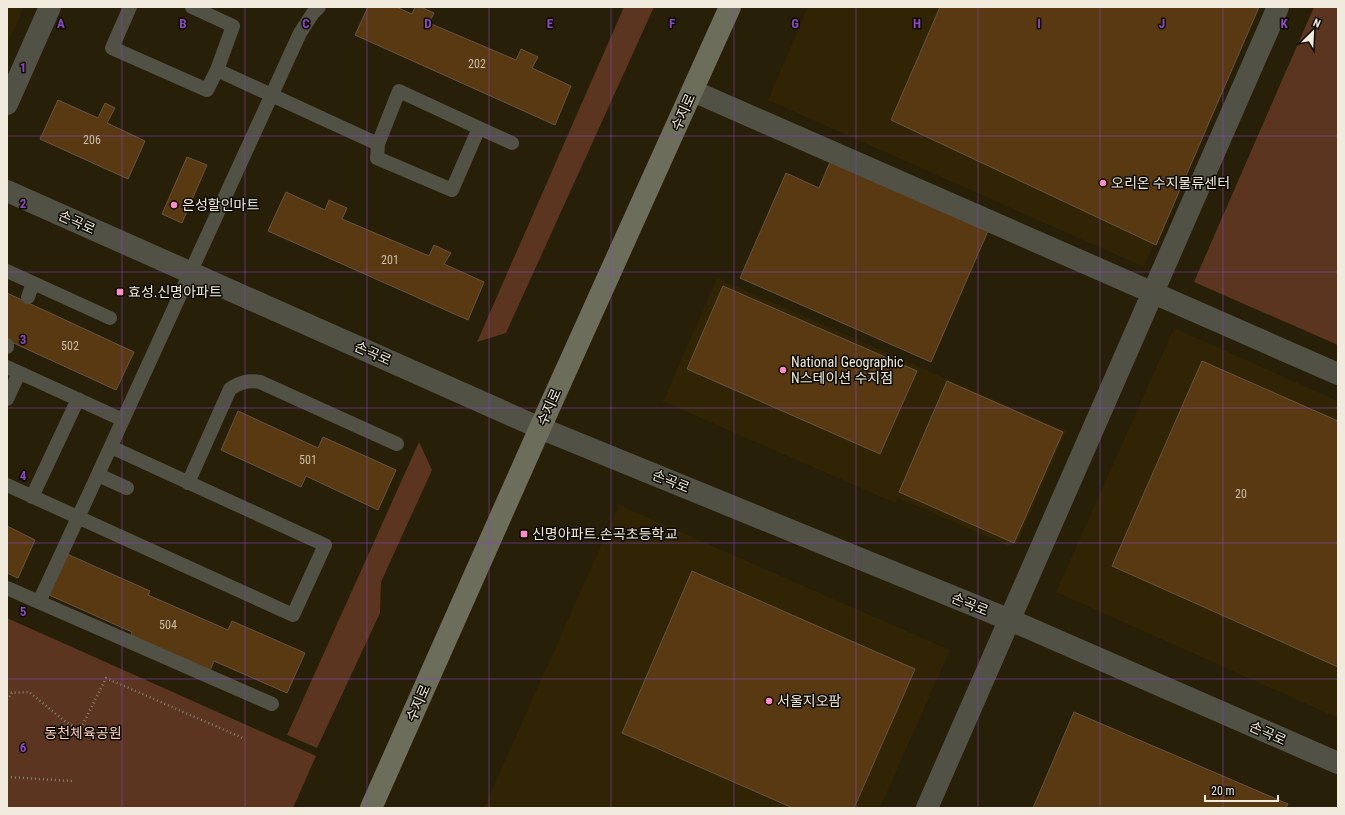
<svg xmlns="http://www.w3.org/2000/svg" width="1345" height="815" font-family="'Roboto Condensed','Noto Sans KR',sans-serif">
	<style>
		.built { fill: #302405 }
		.green { fill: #5b3520 }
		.building { fill: #593912; stroke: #675441 }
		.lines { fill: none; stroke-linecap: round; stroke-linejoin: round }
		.path { stroke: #88816f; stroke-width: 2.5; stroke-dasharray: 1 3; stroke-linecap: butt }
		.service { stroke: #515146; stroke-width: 14 }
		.minor { stroke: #515146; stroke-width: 22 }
		.tertiary { stroke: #515146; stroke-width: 22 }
		.secondary { stroke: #6c6d5b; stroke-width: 22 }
		.grid { fill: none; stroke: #8d49c4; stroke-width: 1; stroke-opacity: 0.55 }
		.poi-dot { fill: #f98fc9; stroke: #0d0a03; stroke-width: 1.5 }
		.labels { text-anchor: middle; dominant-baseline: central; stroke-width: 3; stroke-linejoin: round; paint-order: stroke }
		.number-label { font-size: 12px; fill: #cabeaa }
		.street-label { font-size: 14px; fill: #f0ebdd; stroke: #0d0a03 }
		.poi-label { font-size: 14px; fill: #f0ebdd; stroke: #0d0a03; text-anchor: start }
		.park-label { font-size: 14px; fill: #ffd1bb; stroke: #0d0a03 }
		.grid-label { font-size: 13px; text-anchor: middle; font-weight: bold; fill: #8d49c4; stroke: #0d0a03; stroke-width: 3; stroke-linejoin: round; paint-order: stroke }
	</style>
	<rect width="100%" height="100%" fill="#281f08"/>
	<path class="built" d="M7 7H24L7 45Z
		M808 7H1256L1144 267 768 100Z
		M717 278 1066 431 1017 543 1009 546 898 498 895 503 662 401 664 400Z
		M1174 328 1338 401V718L1056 592Z
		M619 505 950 650 880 808H484Z"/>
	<path class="green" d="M624 7H654L506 333 477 342Z
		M1314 7H1338V345L1194 282Z
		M419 442 432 470 381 582 380 613 317 748 287 735Z
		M7 618 316 756 293 808H7Z"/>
	<path class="building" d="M368 7H396L412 14 415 7H421L434 13 429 23 516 60 521 49 538 57 532 68 571 86 555 125 355 35Z
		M940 7H1259L1156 245 891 120Z
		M58 100 98 118 105 103 115 108 107 123 145 141 128 179 40 139Z
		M187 157 207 165 182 223 162 214Z
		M830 162 988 231 931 362 740 278 786 173 819 188Z
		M286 192 325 210 329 200 347 208 342 219 429 256 434 245 451 253 444 264 484 282 468 320 268 231Z
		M723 286 917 371 880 454 687 369Z
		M7 293 134 352 116 390 7 340Z
		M1202 361 1338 421V667L1112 566Z
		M947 381 1063 432 1014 543 899 492Z
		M238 411 318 448 323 437 396 470 378 510 306 476 301 487 221 450Z
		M7 526 35 540 18 578 7 573Z
		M67 554 150 591 148 595 228 630 232 621 305 653 287 693 214 661 210 671 131 635 132 632 49 595Z
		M692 571 915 669 854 808H793L622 733Z
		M1074 712 1288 804 1286 808H1033Z"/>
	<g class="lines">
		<path class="path" d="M7 691 12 693 29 692 66 722 80 730 106 678 245 739
			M7 700 12 693
			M7 777 72 781"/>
		<path class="service" d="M130 7 112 48 207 90 217 70 233 26 192 7
			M217 70 378 144
			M399 91 479 128 452 190 377 158 378 144Z
			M479 128 512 143
			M7 271 110 318
			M28 297 33 283
			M7 347V345
			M7 367 123 420
			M7 399 19 373
			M98 475 127 488
			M188 483 230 389C241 382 248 380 260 382L397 444
			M7 485 293 615 325 545 111 447
			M32 497 78 399
			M7 588 272 704
			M39 602C127 413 212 223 300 33L313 13 319 7"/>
		<path class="minor" d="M693 91 1338 374
			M927 808 1278 7"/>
		<path class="tertiary" d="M7 104 50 7
			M7 191 540 428 1010 620 1338 763"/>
		<path class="secondary" d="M371 808 540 428 730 7"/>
	</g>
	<path class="grid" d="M122 7V808M245 7V808M367 7V808M489 7V808M611 7V808M734 7V808M856 7V808M978 7V808M1100 7V808M1223 7V808M7 136H1338M7 272H1338M7 408H1338M7 543H1338M7 679H1338"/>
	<g class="poi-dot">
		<circle cx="1103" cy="183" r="4"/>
		<circle cx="174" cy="205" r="4"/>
		<rect x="116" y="288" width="8" height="8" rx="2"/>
		<circle cx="783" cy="370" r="4"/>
		<rect x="520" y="530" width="8" height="8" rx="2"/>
		<circle cx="769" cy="701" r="4"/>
	</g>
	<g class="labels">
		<g class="number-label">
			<text x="477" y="64">202</text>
			<text x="92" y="140">206</text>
			<text x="390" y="260">201</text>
			<text x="70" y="346">502</text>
			<text x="308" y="460">501</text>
			<text x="1241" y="494">20</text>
			<text x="168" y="625">504</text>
		</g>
		<g class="street-label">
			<text transform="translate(683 112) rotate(-66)">수지로</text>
			<text transform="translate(77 222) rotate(24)">손곡로</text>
			<text transform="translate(373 353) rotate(24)">손곡로</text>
			<text transform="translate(549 407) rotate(-66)">수지로</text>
			<text transform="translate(671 481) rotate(22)">손곡로</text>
			<text transform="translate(970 604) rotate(22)">손곡로</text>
			<text transform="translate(418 703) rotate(-66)">수지로</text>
			<text transform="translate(1268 733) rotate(24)">손곡로</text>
		</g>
		<g class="poi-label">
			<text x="1111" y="183">오리온 수지물류센터</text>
			<text x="182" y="205">은성할인마트</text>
			<text x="128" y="292">효성.신명아파트</text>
			<text x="791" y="362">National Geographic<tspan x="791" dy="16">N스테이션 수지점</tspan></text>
			<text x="532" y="534">신명아파트.손곡초등학교</text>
			<text x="777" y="701">서울지오팜</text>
		</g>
		<g class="park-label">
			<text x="83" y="733">동천체육공원</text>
		</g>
	</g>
	<g class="grid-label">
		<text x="61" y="28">A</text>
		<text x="183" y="28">B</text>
		<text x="306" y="28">C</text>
		<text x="428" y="28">D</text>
		<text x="550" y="28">E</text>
		<text x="672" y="28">F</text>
		<text x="795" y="28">G</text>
		<text x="917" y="28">H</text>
		<text x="1039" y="28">I</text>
		<text x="1162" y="28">J</text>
		<text x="1284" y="28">K</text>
		<text x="23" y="72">1</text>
		<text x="23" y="208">2</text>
		<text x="23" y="344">3</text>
		<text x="23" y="480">4</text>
		<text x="23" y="616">5</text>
		<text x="23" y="752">6</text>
	</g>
	<rect width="1345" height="815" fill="none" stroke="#f0ebdd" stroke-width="16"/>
	<g transform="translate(1313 32) rotate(24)" stroke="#0d0a03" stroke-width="3" paint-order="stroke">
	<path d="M0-3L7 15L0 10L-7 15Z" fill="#f0ebdd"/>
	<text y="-6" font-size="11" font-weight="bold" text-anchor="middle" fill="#f0ebdd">N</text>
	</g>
	<path d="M1205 795v6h73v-6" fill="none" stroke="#f0ebdd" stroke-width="2"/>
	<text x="1211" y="795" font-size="12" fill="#f0ebdd" stroke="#0d0a03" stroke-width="3" paint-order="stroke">20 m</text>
</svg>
